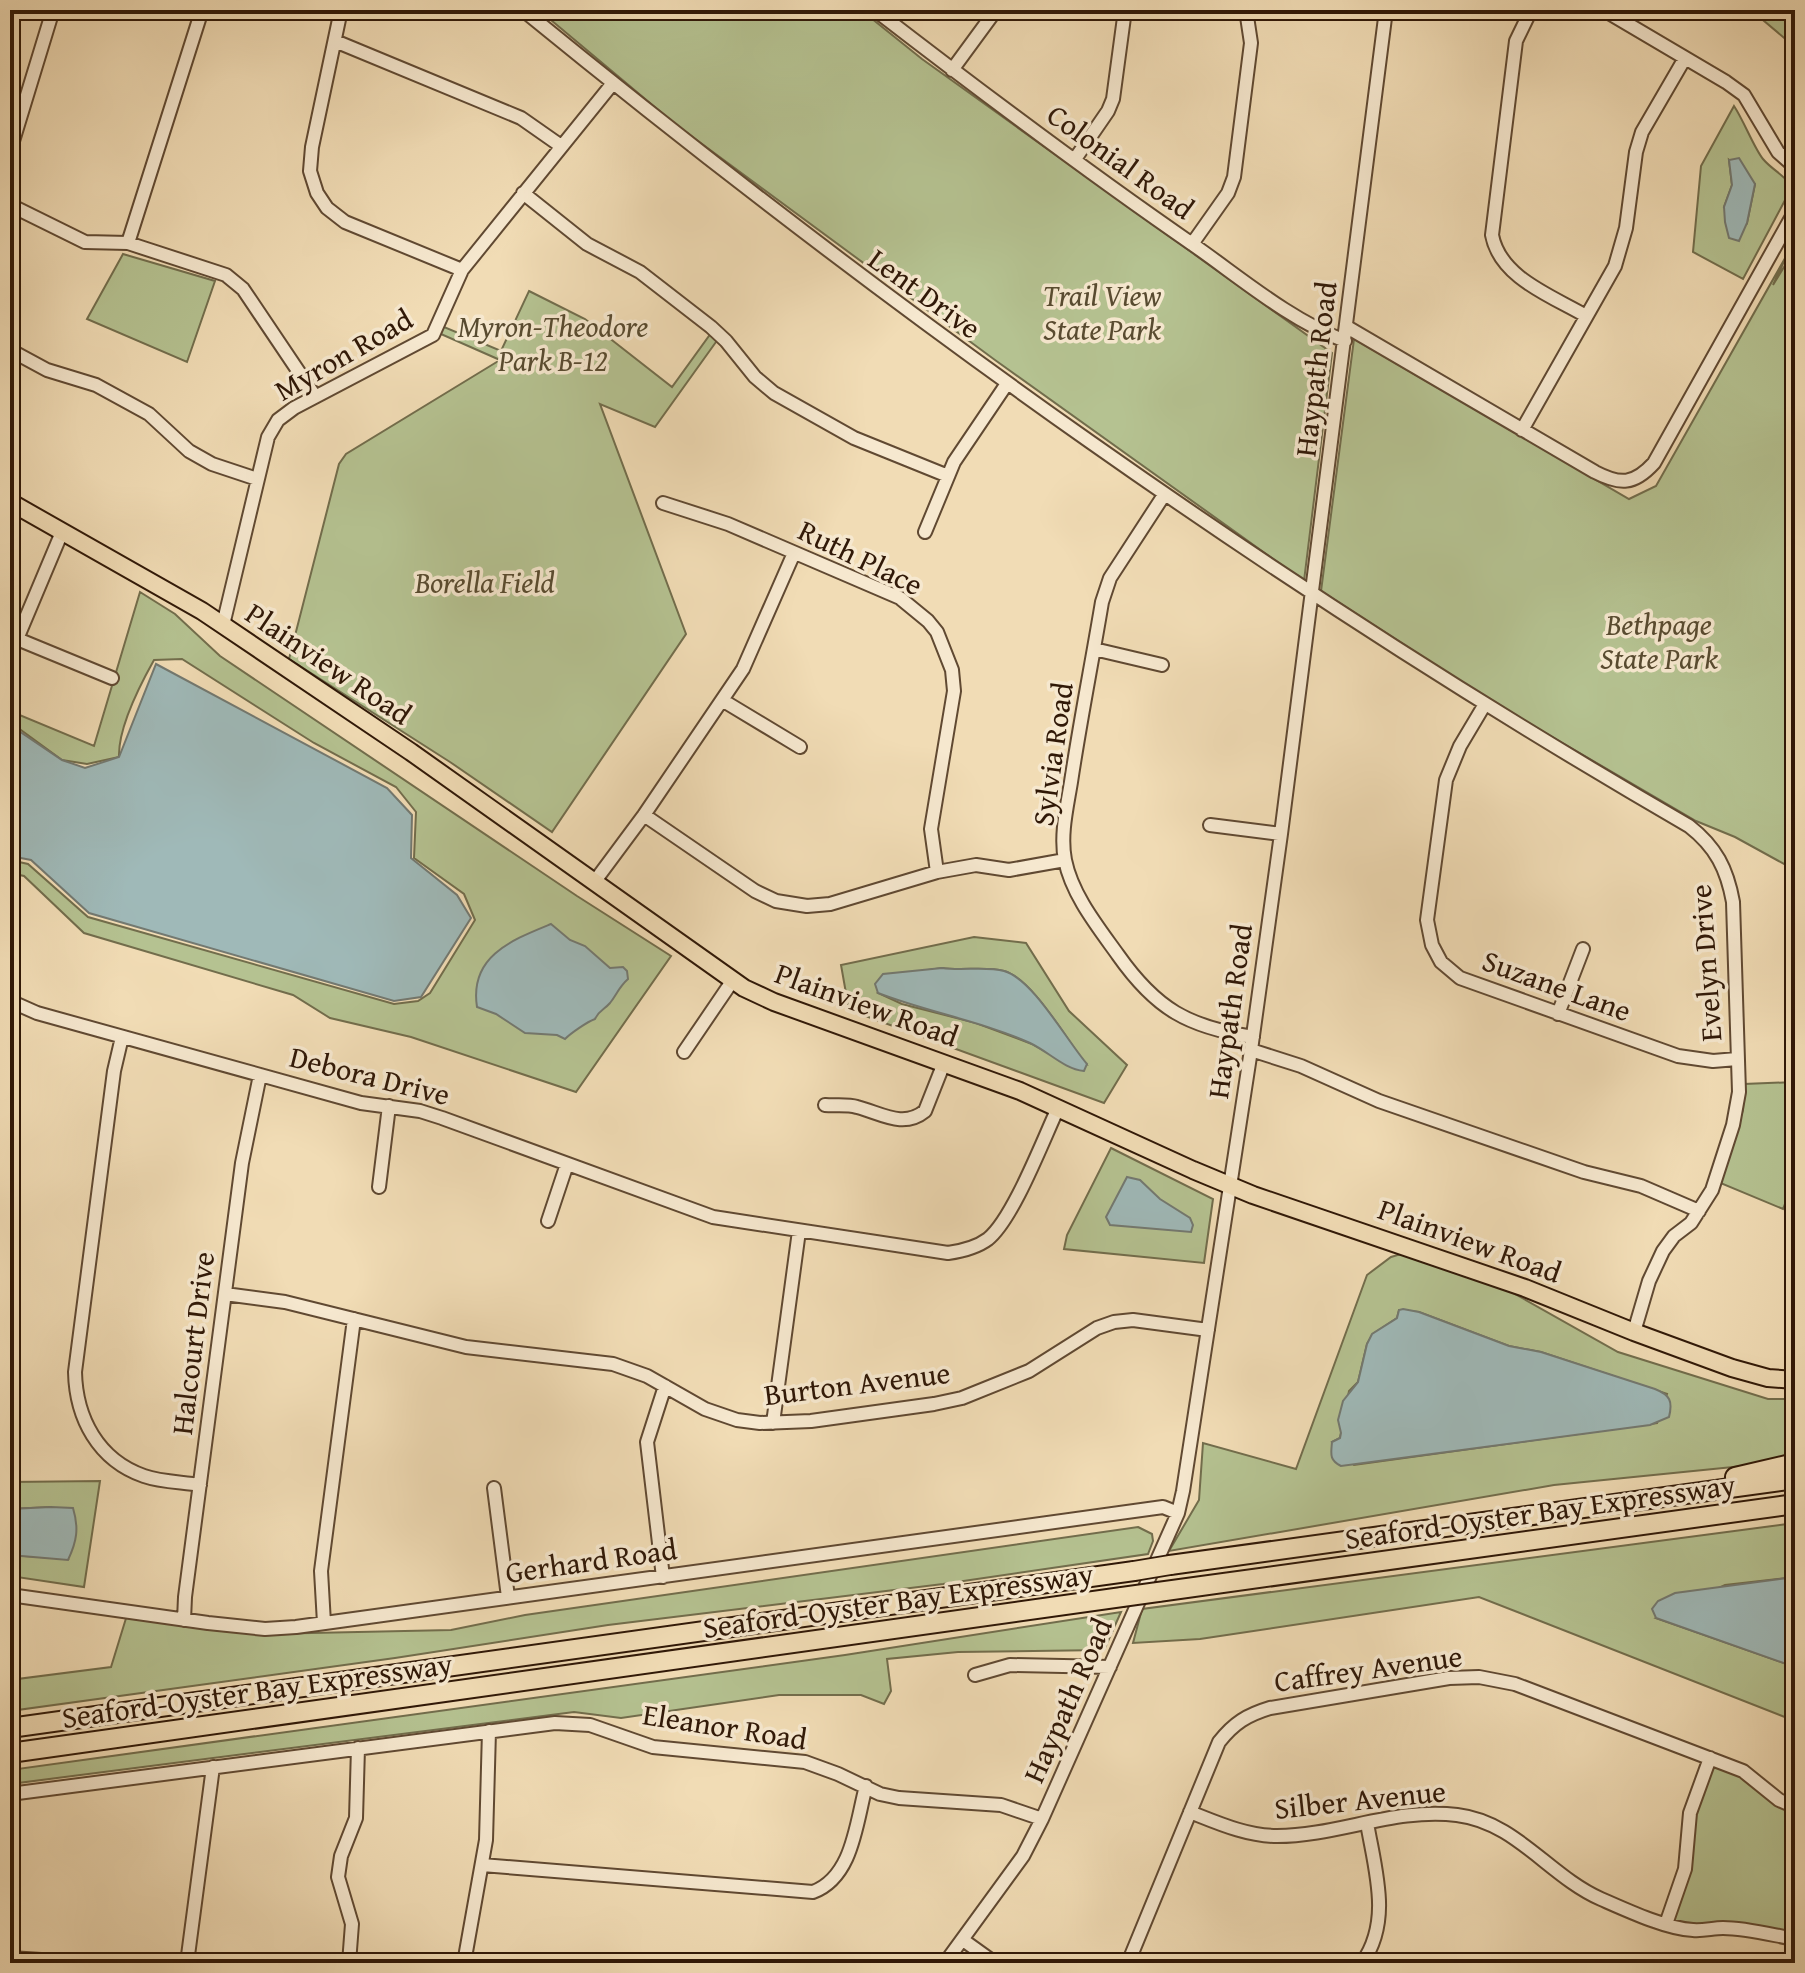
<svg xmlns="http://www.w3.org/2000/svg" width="1805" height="1973" font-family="'Gentium Book Plus',serif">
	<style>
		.green { fill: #b5c291; stroke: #726d4c; stroke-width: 2; fill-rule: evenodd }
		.water { fill: #9fb9b8; stroke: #737971; stroke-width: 2 }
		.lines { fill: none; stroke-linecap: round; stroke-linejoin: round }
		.minor-casing { stroke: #604932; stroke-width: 16 }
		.major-casing { stroke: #301807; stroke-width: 20 }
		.highway-casing { stroke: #301807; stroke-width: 22 }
		.minor { stroke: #f6e8cf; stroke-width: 12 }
		.major { stroke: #f1dcb5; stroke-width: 16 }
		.highway { stroke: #f1dcb5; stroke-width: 18 }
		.highway-bridge-casing { stroke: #301807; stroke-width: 22; stroke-linecap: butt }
		.highway-bridge { stroke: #f1dcb5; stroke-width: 18 }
		.labels { text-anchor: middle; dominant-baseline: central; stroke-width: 7; stroke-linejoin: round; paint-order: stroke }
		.street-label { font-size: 30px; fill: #301807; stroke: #f6e8cf }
		.park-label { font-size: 30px; font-style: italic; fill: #584b30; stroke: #f6e8cf }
	</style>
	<rect width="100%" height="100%" fill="#f1dcb5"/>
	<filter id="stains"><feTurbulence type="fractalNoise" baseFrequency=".0025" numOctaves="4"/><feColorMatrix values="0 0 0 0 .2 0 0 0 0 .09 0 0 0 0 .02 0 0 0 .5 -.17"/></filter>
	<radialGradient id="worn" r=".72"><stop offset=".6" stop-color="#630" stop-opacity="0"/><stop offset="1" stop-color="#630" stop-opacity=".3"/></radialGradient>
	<path class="green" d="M539 10H861L922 59 1332 353 1304 581 995 360 675 124Z
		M1751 10H1768L1795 23V47Z
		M1734 106C1744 121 1754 148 1763 159 1772 170 1785 175 1792 187L1743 279 1693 252 1701 166ZM1729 160 1755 184 1747 223 1724 207 1732 185Z
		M1795 249V870L1735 837 1696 821 1499 706 1321 591 1354 339 1629 499 1656 486 1788 253 1773 285Z
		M123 254 215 281 187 362 87 319Z
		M529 291 585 319 672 387 714 329 721 335 655 427 600 404 686 634 552 832 450 762 289 659 339 464 346 454 500 360 434 331 437 324 501 351Z
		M140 592 175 614 220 656 577 896 671 956 576 1092 411 1037 330 1018 293 995 84 933 24 876 10 873V860L28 864 88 917 394 1004 418 1001 430 993 475 920 464 894 414 858 416 812 396 787 314 743 182 659 154 660C140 685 118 728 119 757L87 764 62 760 10 722V711L94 746Z
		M974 937 1026 943 1069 1011 1127 1065 1104 1103 849 1010 841 965ZM942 968C962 971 986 966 1004 971 1033 979 1067 1041 1086 1064L1050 1054 1032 1044 976 1023 902 1004 878 993 914 972Z
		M1795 1082V1178L1783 1209 1718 1182 1743 1110 1744 1084Z
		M1111 1148 1213 1199 1204 1263 1064 1249 1067 1235Z
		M1401 1254 1499 1285 1618 1352 1768 1399H1795V1455L1753 1465 1554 1485 1169 1551 1199 1500 1203 1443 1296 1469 1367 1275 1391 1257ZM1399 1310 1419 1312 1509 1346 1541 1352 1667 1394 1657 1423 1354 1465 1332 1442 1340 1438 1349 1391 1358 1382 1367 1344 1373 1334 1397 1318Z
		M100 1481 84 1587 10 1576V1555L68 1559 51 1507 10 1509V1482Z
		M1795 1523V1577L1725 1585 1656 1618 1795 1667V1721L1479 1597 1200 1639 1133 1643 1142 1609Z
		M1138 1527 1152 1534 1153 1541 1148 1554 943 1584 608 1625 395 1658 10 1711V1680L111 1667 127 1615 265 1634 451 1630 525 1615Z
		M1121 1612 1104 1650 958 1652 887 1659 891 1691 884 1704 861 1695H779L621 1718 574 1712 10 1784V1770L845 1655Z
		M1710 1758 1795 1807V1939L1666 1924 1677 1897 1687 1830Z"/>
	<path class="water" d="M1739 158 1755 184 1747 223 1739 241 1729 238 1725 222 1724 207 1732 185 1729 160Z
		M156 664 387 788 412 815 411 858 457 895 471 918 421 997 394 1001 89 913 31 860 10 856V725L62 760 85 768 119 757Z
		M551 924 570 940 585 946 610 968 623 967 627 971 628 979C619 987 617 994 610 1003 604 1010 599 1010 595 1019 587 1022 571 1033 565 1039L557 1035 525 1033 496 1014 477 1007C469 956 512 940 551 924Z
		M942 968C962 971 986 966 1004 971 1033 979 1067 1041 1087 1064L1084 1071C1064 1069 1049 1052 1030 1043 981 1021 927 1012 878 993L875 984 883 974Z
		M1127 1177 1140 1180 1160 1199 1190 1218 1193 1225 1191 1232 1110 1225 1106 1217Z
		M1403 1309 1419 1312 1509 1346 1541 1352 1655 1389C1670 1395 1673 1401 1669 1417L1650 1425 1341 1466C1329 1460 1331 1454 1332 1442L1340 1438 1341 1433 1338 1420 1343 1401 1358 1382 1367 1344 1372 1334 1397 1318 1399 1310Z
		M51 1507 73 1508C79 1528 77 1541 68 1560L10 1555V1509Z
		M1795 1577V1667L1656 1618 1652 1609 1658 1601 1675 1593Z"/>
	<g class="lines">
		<defs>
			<path id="minor" d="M341 10 312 147 310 171 317 193 327 208 345 222 462 270
				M523 10C893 312 1276 587 1689 826 1716 847 1727 869 1733 902L1739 1092 1733 1125 1712 1190 1691 1223 1674 1236 1663 1251 1649 1281 1634 1332
				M875 10C980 91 1086 171 1195 246 1242 279 1290 320 1345 341
				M1531 10 1516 41 1492 235C1500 278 1552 296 1586 316
				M1604 10 1726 82 1744 95 1778 152 1795 167
				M335 41 521 118 561 146
				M952 70 996 10
				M10 151 53 10
				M1075 159 1108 111 1113 99 1125 10
				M523 193 587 244 640 272 711 327 726 341 755 377 774 393 854 438 948 476
				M10 205 85 242 128 243 226 275 243 289 315 396
				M128 243 202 10
				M1192 244 1228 193 1234 177 1251 43 1246 10
				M1347 327 1595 472C1620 485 1634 485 1654 463L1795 211
				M10 350 47 370 96 385 149 414 189 451 212 464 257 479
				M1522 430 1615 266 1626 228 1636 152 1642 132 1685 58
				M1164 495 1110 578 1102 602C1092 662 1080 722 1071 782 1067 807 1060 835 1065 860 1072 895 1098 927 1118 955 1156 1009 1188 1027 1253 1037
				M663 503 728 524 900 598 928 621 937 632 952 670 954 691 931 829 937 872
				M925 532 954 462 1006 385
				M223 625 268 437 278 420 294 408 433 335 462 270 613 83
				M10 636 112 678
				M17 639 62 532
				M1094 649 1162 665
				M722 700 800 747
				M1485 704 1460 746 1446 780 1427 920 1432 945 1441 962 1460 978 1678 1056 1713 1061 1737 1059
				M644 815 755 891 776 901 807 906 830 904 937 872 976 865 1009 870 1065 860
				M1210 825 1281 834
				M595 881 644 815 743 669 794 553
				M10 1001 37 1013 361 1103 420 1111 442 1118 713 1217 948 1253C962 1251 976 1248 988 1239 1013 1219 1043 1140 1058 1108
				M1558 1014 1583 949
				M122 1037 114 1071 75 1372C76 1418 98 1460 144 1476 161 1482 182 1482 200 1485
				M1251 1050 1301 1066 1379 1101 1584 1172 1641 1186 1699 1211
				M684 1052 733 980
				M825 1105C835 1106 847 1104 857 1107 881 1113 903 1129 925 1111L944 1063
				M379 1187 389 1106
				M548 1221 567 1164
				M225 1294 285 1302 466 1347 613 1364 647 1376 705 1409 737 1420 760 1423 811 1421 934 1404 962 1398 1029 1371 1097 1328 1114 1322 1133 1320 1208 1330
				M773 1423 799 1231
				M494 1488 508 1597
				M663 1577 647 1442 665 1386
				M10 1595 208 1623 265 1629 296 1627 1163 1507 1178 1513
				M184 1620 185 1597 242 1163 260 1075
				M324 1623 321 1571 354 1319
				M975 1675 1010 1665 1110 1667
				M10 1794 555 1723 590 1725 653 1747 805 1762 838 1774 880 1794 899 1798 1001 1805 1042 1819
				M1190 1812C1218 1823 1247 1836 1277 1836 1337 1836 1397 1807 1457 1815 1516 1822 1549 1876 1601 1899 1626 1910 1667 1929 1693 1930 1703 1931 1713 1928 1723 1928 1746 1928 1772 1935 1795 1939
				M482 1865 813 1892C853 1877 856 1823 866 1786
				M1666 1924 1685 1869 1690 1813 1710 1758
				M963 1940 995 1963
				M10 1958 88 1963
				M187 1963 213 1767
				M349 1963 352 1924 338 1877 341 1856 356 1818 358 1748
				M464 1963 486 1840 489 1731
				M945 1963 1023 1856 1042 1819 1178 1513 1183 1491 1251 1050 1281 834 1386 10
				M1128 1963 1219 1742C1234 1723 1247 1715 1270 1708L1449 1678 1479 1677 1515 1684 1743 1771 1779 1800 1795 1807
				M1362 1963C1392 1921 1375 1870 1367 1823"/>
			<path id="major" d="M10 502 202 611 411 752 744 988 774 1002 1020 1091 1193 1170 1253 1195 1525 1288 1634 1332 1732 1368 1768 1378 1795 1380"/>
			<path id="highway" d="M1735 1477 1795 1463
				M1170 1565 1795 1479
				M1158 1592 1795 1504
				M10 1728 1134 1571
				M10 1753 1122 1597"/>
		</defs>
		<use href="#minor" class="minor-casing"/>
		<use href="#major" class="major-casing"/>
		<use href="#highway" class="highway-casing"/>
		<use href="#minor" class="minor"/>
		<use href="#major" class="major"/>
		<use href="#highway" class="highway"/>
		<defs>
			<path id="highway-bridge" d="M1134 1571 1170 1565
				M1122 1597 1158 1592"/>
		</defs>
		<use href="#highway-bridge" class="highway-bridge-casing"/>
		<use href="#highway-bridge" class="highway-bridge"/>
	</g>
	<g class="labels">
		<g class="street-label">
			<text transform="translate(1121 161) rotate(36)">Colonial Road</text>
			<text transform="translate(925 293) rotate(36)">Lent Drive</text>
			<text transform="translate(343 354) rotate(-30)">Myron Road</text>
			<text transform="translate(1315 369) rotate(-83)">Haypath Road</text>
			<text transform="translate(861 557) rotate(26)">Ruth Place</text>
			<text transform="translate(329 663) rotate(34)">Plainview Road</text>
			<text transform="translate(1052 754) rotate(-82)">Sylvia Road</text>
			<text transform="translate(1705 963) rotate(-94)">Evelyn Drive</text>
			<text transform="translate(1557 985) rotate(20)">Suzane Lane</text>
			<text transform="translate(867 1004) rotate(20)">Plainview Road</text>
			<text transform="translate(1229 1011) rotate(-82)">Haypath Road</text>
			<text transform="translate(370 1075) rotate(14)">Debora Drive</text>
			<text transform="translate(1470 1240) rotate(20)">Plainview Road</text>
			<text transform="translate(192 1343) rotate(-83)">Halcourt Drive</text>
			<text transform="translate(857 1383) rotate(-7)">Burton Avenue</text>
			<text transform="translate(1540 1511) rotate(-8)">Seaford-Oyster Bay Expressway</text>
			<text transform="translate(591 1560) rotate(-8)">Gerhard Road</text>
			<text transform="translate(898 1600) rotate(-8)">Seaford-Oyster Bay Expressway</text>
			<text transform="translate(1368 1668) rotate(-8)">Caffrey Avenue</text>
			<text transform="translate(257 1690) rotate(-8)">Seaford-Oyster Bay Expressway</text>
			<text transform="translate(1067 1700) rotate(-66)">Haypath Road</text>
			<text transform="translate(725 1726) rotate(9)">Eleanor Road</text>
			<text transform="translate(1360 1799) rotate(-6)">Silber Avenue</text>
		</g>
		<g class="park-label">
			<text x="1102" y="295">Trail View<tspan x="1102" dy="34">State Park</tspan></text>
			<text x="553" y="326">Myron-Theodore<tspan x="553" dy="34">Park B-12</tspan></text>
			<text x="485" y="582">Borella Field</text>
			<text x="1659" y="624">Bethpage<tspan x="1659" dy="34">State Park</tspan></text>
		</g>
	</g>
	<rect width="1805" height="1973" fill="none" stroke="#f1dcb5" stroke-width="40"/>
	<rect x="12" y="12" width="1781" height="1949" fill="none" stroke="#301807" stroke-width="4"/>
	<rect x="20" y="20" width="1765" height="1933" fill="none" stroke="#301807" stroke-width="2"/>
	<rect width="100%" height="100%" filter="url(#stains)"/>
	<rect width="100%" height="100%" fill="url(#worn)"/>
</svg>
